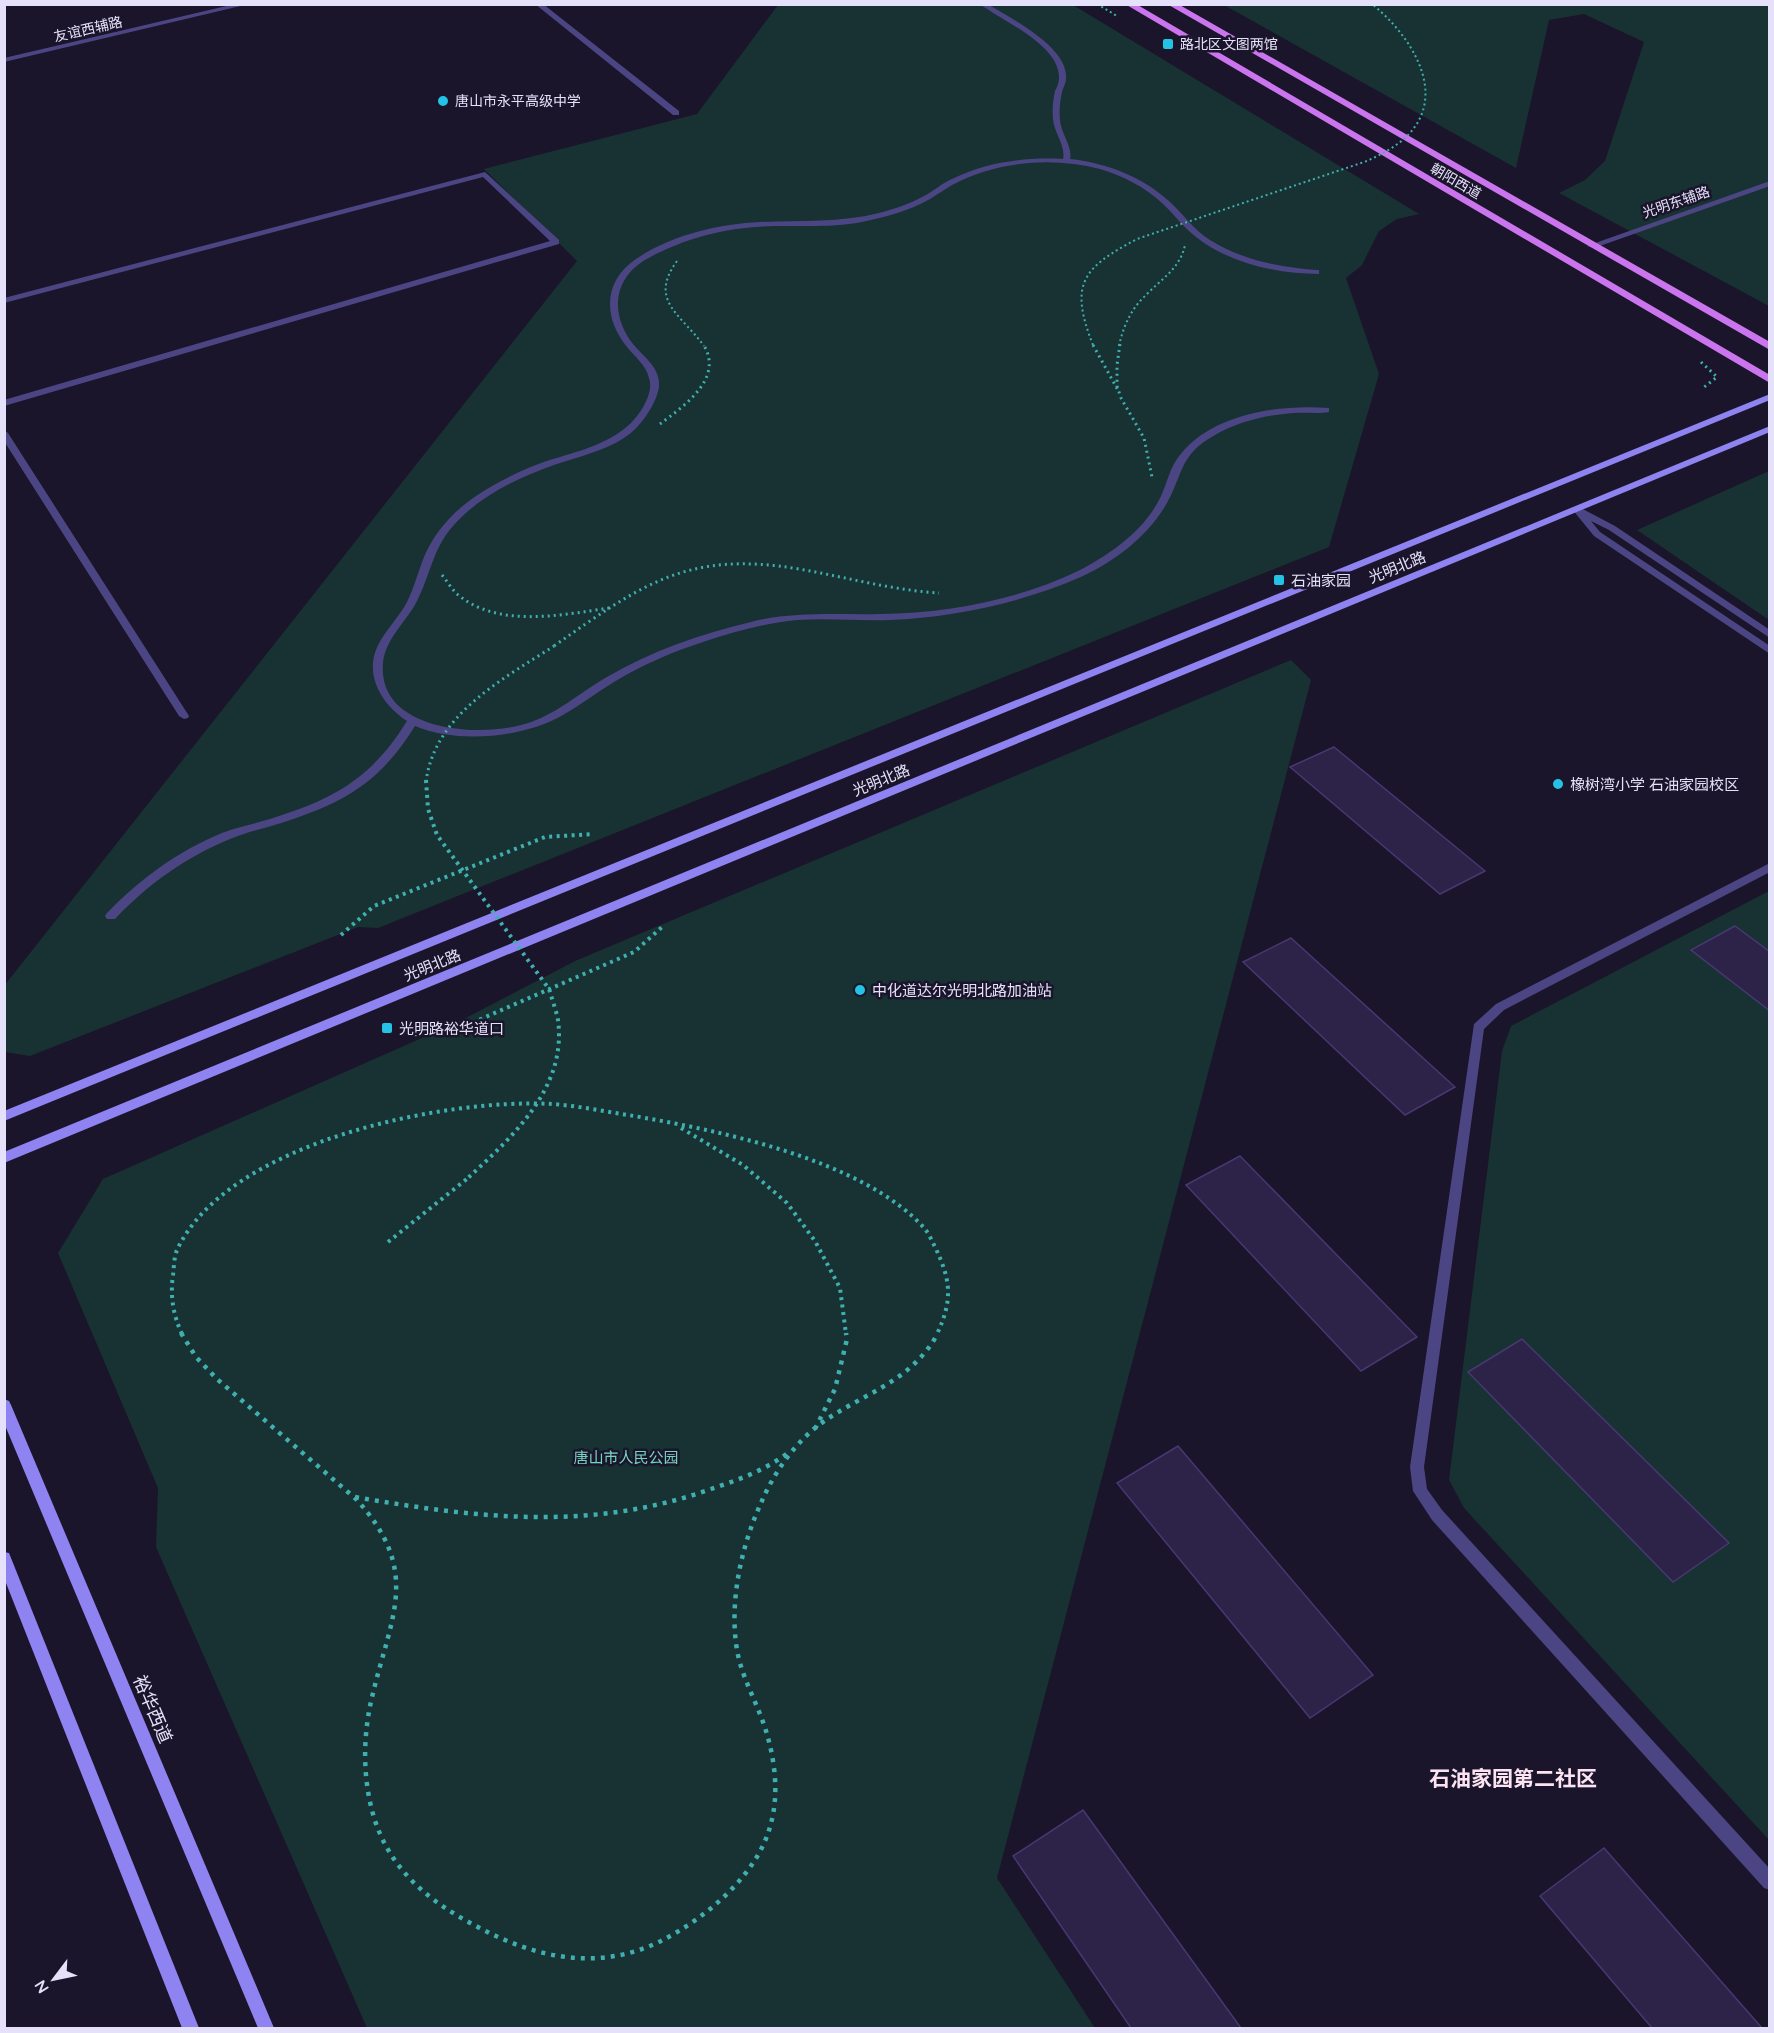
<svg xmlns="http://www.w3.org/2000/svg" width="1774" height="2033" font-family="Quicksand,'Noto Sans SC',sans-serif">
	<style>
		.green { fill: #183233 }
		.building { fill: #2d2349; stroke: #473872; stroke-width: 1.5 }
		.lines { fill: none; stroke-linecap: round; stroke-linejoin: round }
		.path-far3 { stroke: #40afb0; stroke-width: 2; stroke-dasharray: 2 3; stroke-linecap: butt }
		.path-far2 { stroke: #40afb0; stroke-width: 3; stroke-dasharray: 2 4; stroke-linecap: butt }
		.path-far1 { stroke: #40afb0; stroke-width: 4; stroke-dasharray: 3 4.5; stroke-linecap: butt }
		.path { stroke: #40afb0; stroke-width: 4.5; stroke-dasharray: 4 6; stroke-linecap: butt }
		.service { fill: #4c4583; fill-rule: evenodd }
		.minor { fill: #4c4583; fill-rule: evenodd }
		.tertiary { fill: #4c4583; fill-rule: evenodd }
		.secondary { fill: #8e83f0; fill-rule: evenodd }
		.primary { fill: #ca75ee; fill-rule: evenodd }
		.path-bridge-far2 { stroke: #40afb0; stroke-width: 2; stroke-dasharray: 2 3; stroke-linecap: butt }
		.path-bridge-far1 { stroke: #40afb0; stroke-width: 3; stroke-dasharray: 2 4; stroke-linecap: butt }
		.path-bridge { stroke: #40afb0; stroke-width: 4; stroke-dasharray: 3 4.5; stroke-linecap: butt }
		.poi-dot { fill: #24c3e5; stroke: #1a152a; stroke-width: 2 }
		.labels { text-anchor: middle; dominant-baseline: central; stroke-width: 5; stroke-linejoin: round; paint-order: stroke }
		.far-street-label { font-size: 14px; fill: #e6e1fb; stroke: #1a152a }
		.far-poi-label { font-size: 14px; fill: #e6e1fb; stroke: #1a152a; text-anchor: start }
		.street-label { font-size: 15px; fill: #e6e1fb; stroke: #1a152a }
		.poi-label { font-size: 15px; fill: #e6e1fb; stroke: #1a152a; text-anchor: start }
		.park-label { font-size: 15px; fill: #74d4c3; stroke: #1a152a }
		.near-street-label { font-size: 18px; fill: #e6e1fb; stroke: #1a152a }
		.near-quarter-label { font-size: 21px; font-weight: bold; fill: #fce3f1; stroke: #1a152a }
	</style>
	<rect width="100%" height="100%" fill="#1a152a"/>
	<path class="green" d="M778 5H1073L1419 214 1397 219 1379 231 1362 265 1346 278 1379 374 1329 547 378 928 358 927 30 1056 5 1052 4 986 577 261 484 169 697 114Z
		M1224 5H1769V306L1559 193 1585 180 1605 161 1644 42 1584 14 1549 20 1516 168Z
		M1769 471V620L1637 530Z
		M1291 660 1311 680 997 1878 1095 2028H367L156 1547 158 1488 58 1253 103 1179 458 1022 575 961Z
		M1769 891V1840L1464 1508 1449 1480 1502 1051 1511 1026Z"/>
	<path class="building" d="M1334 747 1485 871 1440 894 1290 767Z
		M1735 926 1770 952V1011L1691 950Z
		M1291 938 1455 1087 1405 1115 1243 962Z
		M1240 1156 1417 1337 1361 1371 1186 1185Z
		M1522 1339 1729 1543 1673 1582 1468 1372Z
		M1178 1446 1373 1675 1310 1718 1117 1483Z
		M1083 1810 1241 2028H1131L1013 1856Z
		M1604 1848 1762 2028H1652L1540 1896Z"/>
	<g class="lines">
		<path class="path-far3" d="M1097 4 1117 16
			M677 261C648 301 681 314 704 346
			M1119 346C1123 327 1131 309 1145 296 1161 279 1180 269 1185 245"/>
		<path class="path-far2" d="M1120 344 1117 365V386L1121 398 1144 438 1152 477
			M1093 345 1119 392
			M1701 362 1717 377 1703 388
			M660 424C684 406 725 378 703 344
			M442 575C447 581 451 588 456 593 496 629 562 615 609 608
			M554 646C641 585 687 550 799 569 846 577 891 590 939 593"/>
		<path class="path-far1" d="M341 935 374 906 545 837 594 834
			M407 1035 456 1030 634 952 662 927
			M681 1128 743 1165 787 1203 815 1241 840 1288 846 1334
			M388 1242 468 1178
			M182 1334C173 1315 170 1295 173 1275 174 1267 174 1257 177 1250 227 1142 445 1098 552 1104 578 1106 603 1111 628 1115 717 1130 863 1159 925 1229 929 1234 932 1241 935 1247 951 1280 953 1300 937 1334"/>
		<path class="path" d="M181 1333 196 1357 217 1379 356 1499C421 1570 392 1614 373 1693 363 1732 362 1775 373 1814 388 1868 428 1901 476 1926 535 1958 598 1972 661 1941 706 1918 759 1874 771 1823 779 1794 775 1760 766 1731 758 1704 742 1679 737 1650 729 1602 741 1547 761 1503 773 1475 791 1448 815 1428 858 1394 910 1385 938 1333
			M815 1429 835 1389 847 1339 846 1333
			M355 1497C477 1518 591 1532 711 1489 738 1480 766 1470 789 1452"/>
		<path class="service" d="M980 4H988C1011 19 1069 47 1066 79 1066 83 1063 88 1062 92 1060 101 1059 111 1060 120 1061 134 1073 147 1070 159 1107 163 1143 177 1170 202 1184 215 1194 230 1210 240 1242 260 1279 267 1316 270H1319V274C1277 274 1229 263 1196 237 1183 227 1174 214 1162 203 1145 187 1123 176 1100 169 1055 157 1002 161 960 181 949 186 940 193 930 199 909 211 885 217 862 222 827 229 791 224 755 227 728 229 700 235 674 246 660 252 645 258 633 269 611 291 615 321 633 344 642 355 659 367 659 383 660 396 647 416 639 425 618 449 582 455 554 465 517 478 478 497 453 526 433 548 430 576 417 601 407 621 385 639 383 663 377 731 479 738 525 724 556 715 579 693 607 677 651 651 701 634 751 622 794 611 837 615 881 614 947 613 1018 600 1078 571 1109 555 1141 533 1158 502 1166 488 1168 472 1177 459 1208 414 1279 404 1329 408V412C1318 414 1305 412 1293 413 1267 415 1239 421 1215 435 1177 456 1184 476 1164 508 1145 538 1115 561 1083 576 1022 603 955 617 889 620 859 621 828 618 797 620 765 623 734 632 703 642 672 652 642 665 614 682 597 692 581 705 563 715 523 738 458 744 415 726 379 784 342 804 278 824 262 829 246 832 230 839 186 857 148 884 115 919H107L105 916 107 913C140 879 178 851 222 833 238 827 254 824 270 819 334 799 371 779 407 721 388 709 371 687 373 663 375 639 396 623 407 602 414 588 418 572 424 557 435 531 454 511 476 496 497 482 521 470 544 462 571 453 601 447 624 429 637 420 655 394 649 378 646 365 635 357 627 347 603 318 603 281 636 259 671 235 719 224 760 222 800 220 839 223 879 213 894 209 910 204 924 196 934 191 942 183 952 179 986 162 1025 157 1063 159 1066 146 1054 133 1053 119 1052 110 1053 100 1055 91 1057 87 1059 83 1059 78 1060 45 1002 21 980 4Z"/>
		<path class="minor" d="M535 4H543L679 111V115H673Z
			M485 172 559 240V244L4 406V400L550 241 483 177 4 303V298Z
			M4 430 8 433 189 716 188 718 184 719 179 716 4 441Z
			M1577 506 1615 526 1770 630V638L1609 530 1591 521 1600 532 1770 646V654L1594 536 1572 509Z
			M1770 863V872L1504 1010 1484 1029 1424 1467 1427 1489 1442 1510 1770 1869V1890L1764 1888 1432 1520 1413 1491 1410 1467 1474 1024 1496 1004Z"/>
		<path class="tertiary" d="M235 4H249L4 62V58Z
			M1770 181V186L1594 248 1587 246Z"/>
		<path class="secondary" d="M1770 394V400L4 1121V1111Z
			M1770 426V432L4 1163V1152Z
			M4 1399 9 1401 11 1405 274 2028H258L4 1423Z
			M4 1552 9 1553 199 2028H182L4 1578Z"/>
		<path class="primary" d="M1125 4H1136L1770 375V383Z
			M1167 4H1178L1770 342V350Z"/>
		<path class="path-bridge-far2" d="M1093 345C1069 284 1082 268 1137 239L1367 161C1382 154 1398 146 1409 134 1449 91 1408 33 1372 4"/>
		<path class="path-bridge-far1" d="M426 782C434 715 503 679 554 646"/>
		<path class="path-bridge" d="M426 780 428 809 437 835 549 989C552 999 556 1010 558 1020 567 1088 513 1136 468 1178"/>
	</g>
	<g class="poi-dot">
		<rect x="1162" y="38" width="12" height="12" rx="3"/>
		<circle cx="443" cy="101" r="6"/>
		<rect x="1273" y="574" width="12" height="12" rx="3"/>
		<circle cx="1558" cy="784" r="6"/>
		<circle cx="860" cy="990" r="6"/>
		<rect x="381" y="1022" width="12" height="12" rx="3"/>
	</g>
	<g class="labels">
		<g class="far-street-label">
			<text transform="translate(88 29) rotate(-13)">友谊西辅路</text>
			<text transform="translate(1456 181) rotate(30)">朝阳西道</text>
			<text transform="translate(1676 202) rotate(-19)">光明东辅路</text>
		</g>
		<g class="far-poi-label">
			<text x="1180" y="44">路北区文图两馆</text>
			<text x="455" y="101">唐山市永平高级中学</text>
		</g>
		<g class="street-label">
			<text transform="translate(1397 567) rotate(-22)">光明北路</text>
			<text transform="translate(881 780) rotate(-22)">光明北路</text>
			<text transform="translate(432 965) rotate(-22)">光明北路</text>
		</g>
		<g class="poi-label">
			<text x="1291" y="580">石油家园</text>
			<text x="1570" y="784">橡树湾小学 石油家园校区</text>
			<text x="872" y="990">中化道达尔光明北路加油站</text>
			<text x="399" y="1028">光明路裕华道口</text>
		</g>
		<g class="park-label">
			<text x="626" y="1457">唐山市人民公园</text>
		</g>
		<g class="near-street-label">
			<text transform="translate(153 1709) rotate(67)">裕华西道</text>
		</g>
		<g class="near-quarter-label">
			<text x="1513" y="1778">石油家园第二社区</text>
		</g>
	</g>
	<rect width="1774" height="2033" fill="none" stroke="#e6e1fb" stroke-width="12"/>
	<g transform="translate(54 1979) rotate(238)" stroke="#1a152a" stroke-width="4.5" paint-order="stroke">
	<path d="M0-4.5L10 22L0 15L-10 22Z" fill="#e6e1fb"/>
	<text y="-9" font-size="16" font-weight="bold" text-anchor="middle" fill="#e6e1fb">N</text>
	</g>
</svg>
